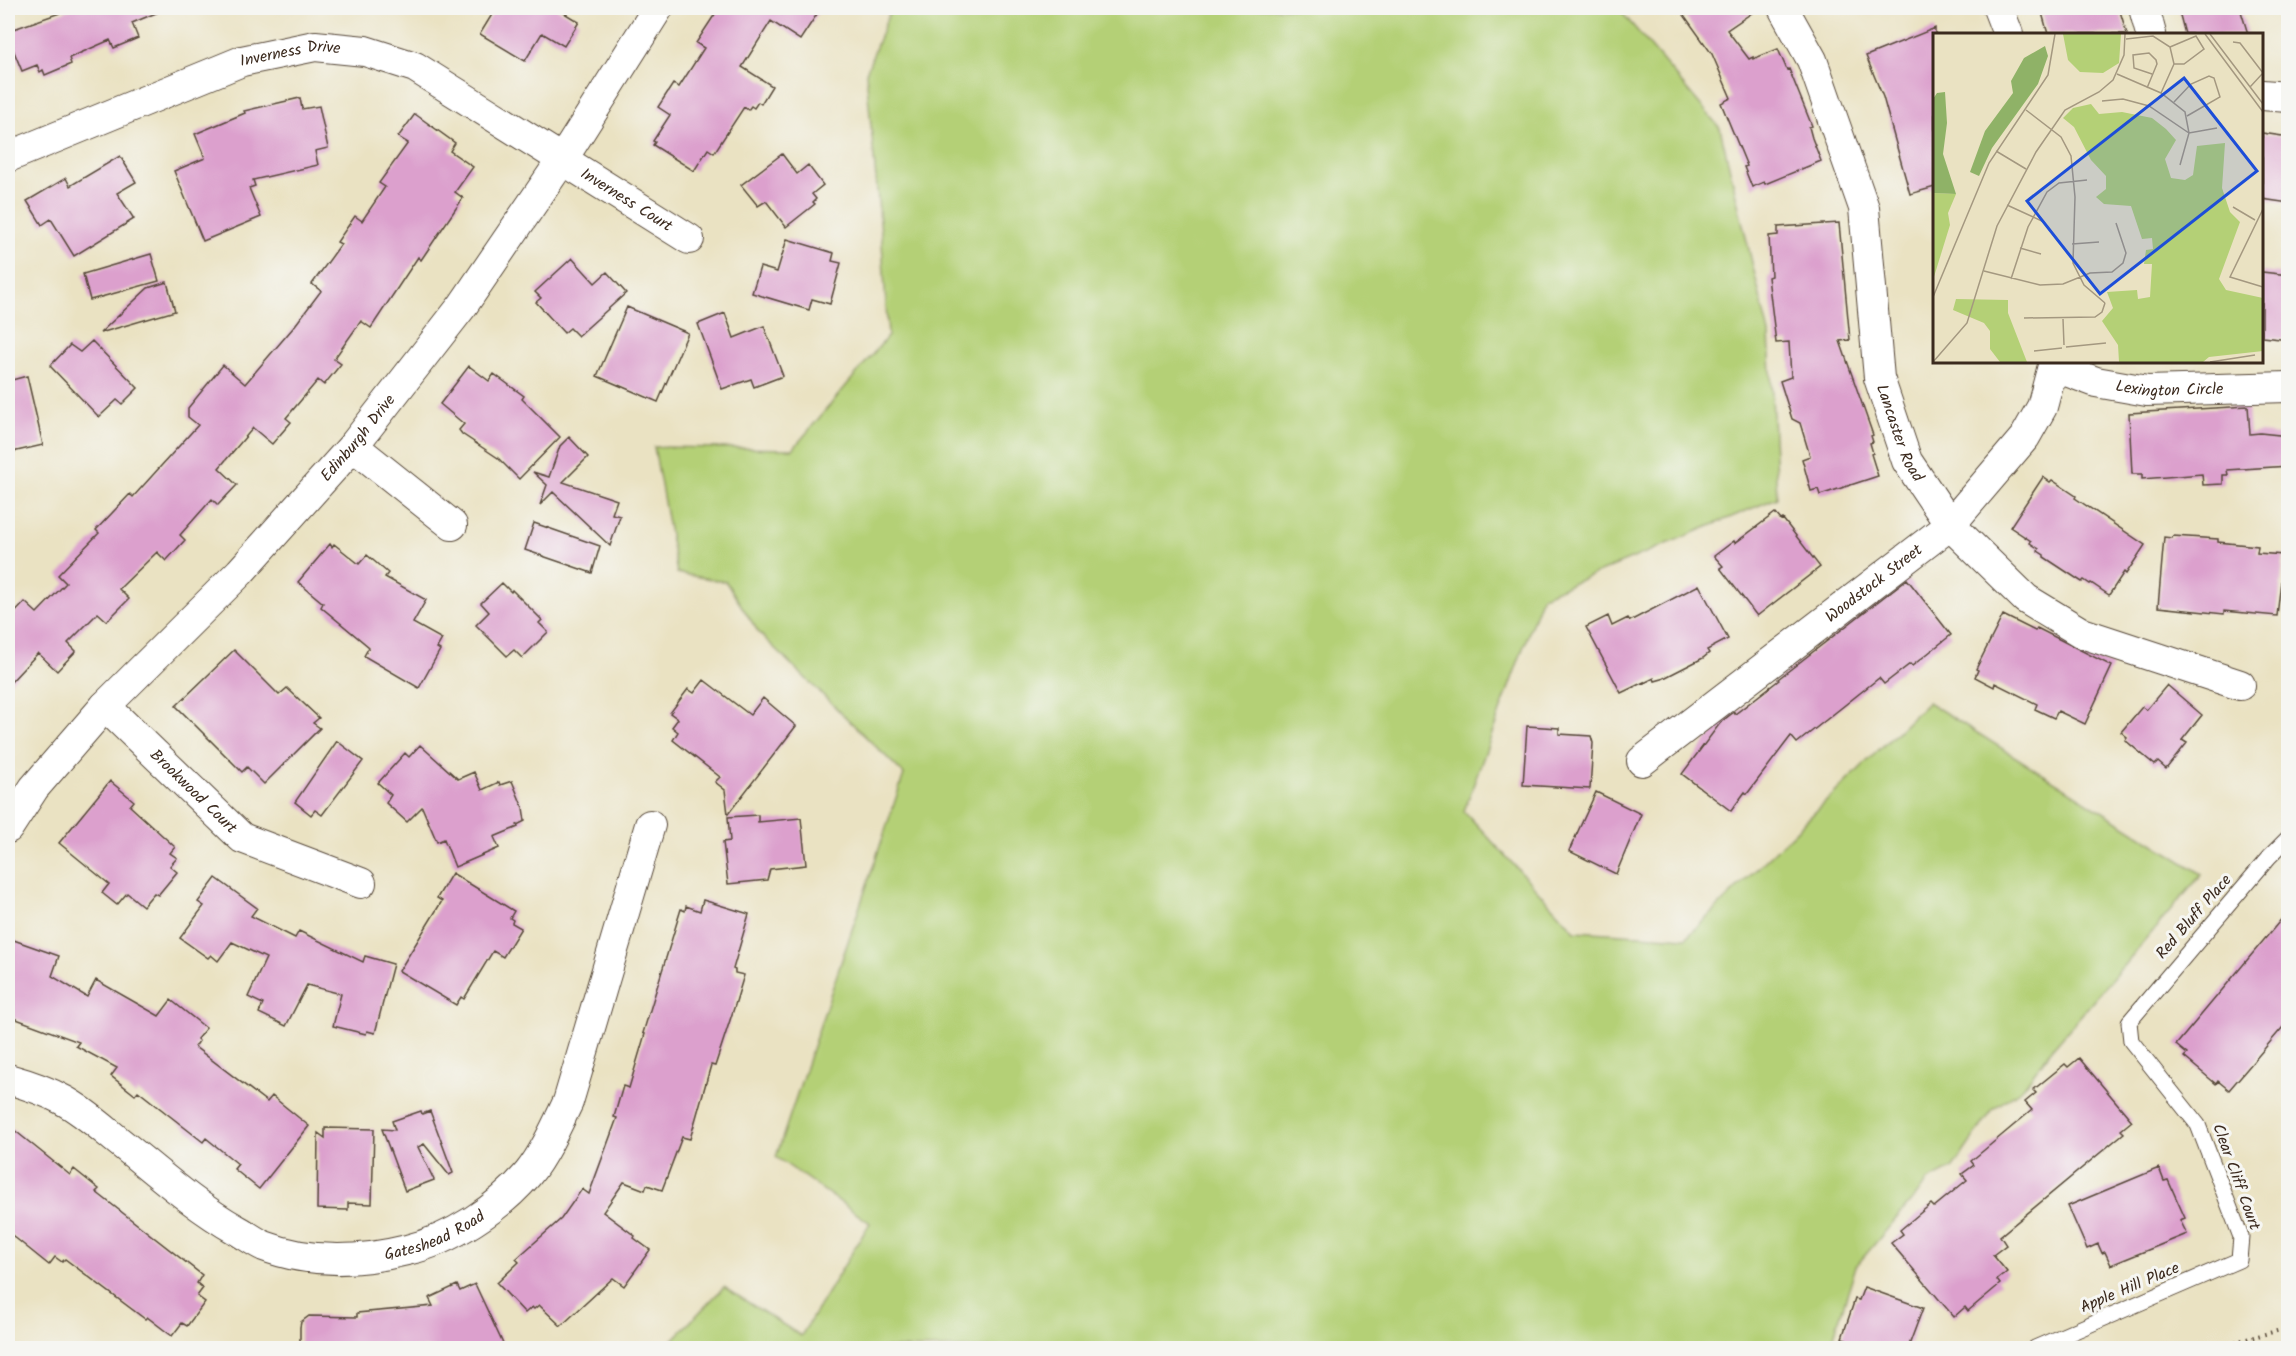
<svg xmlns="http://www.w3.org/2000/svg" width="2296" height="1356" font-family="Kalam,sans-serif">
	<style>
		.green { fill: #b4d076; stroke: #787d4a; stroke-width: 1.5 }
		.building { fill: #dca0cd }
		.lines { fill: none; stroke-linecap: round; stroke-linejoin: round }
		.lane-casing { stroke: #554637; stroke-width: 17 }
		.street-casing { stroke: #554637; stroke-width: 32 }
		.path { stroke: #554637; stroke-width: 4; stroke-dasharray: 1.5 4.5; stroke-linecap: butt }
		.lane { stroke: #fff; stroke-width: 15 }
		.street { stroke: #fff; stroke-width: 30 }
		.labels { text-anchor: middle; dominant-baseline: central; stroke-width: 6; stroke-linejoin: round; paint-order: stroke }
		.street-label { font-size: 16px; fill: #3b2a1e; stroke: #f6f6f2 }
		.inset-road { fill: none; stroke: #a49880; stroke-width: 1.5 }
		.view { fill: #1d4ed8; fill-opacity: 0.15; stroke: #1d4ed8; stroke-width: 3 }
		.inset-edge { fill: none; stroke: #3b2a1e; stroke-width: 3 }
	</style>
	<rect width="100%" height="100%" fill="#f6f6f2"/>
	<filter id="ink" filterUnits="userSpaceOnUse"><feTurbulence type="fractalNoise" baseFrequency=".0167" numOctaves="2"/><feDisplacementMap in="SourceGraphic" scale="12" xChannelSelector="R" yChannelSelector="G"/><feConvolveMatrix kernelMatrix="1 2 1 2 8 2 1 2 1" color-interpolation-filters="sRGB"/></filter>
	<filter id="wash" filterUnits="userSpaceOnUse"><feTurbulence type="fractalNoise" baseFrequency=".008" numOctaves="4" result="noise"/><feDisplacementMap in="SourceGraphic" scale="24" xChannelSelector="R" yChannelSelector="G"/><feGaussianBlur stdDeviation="1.35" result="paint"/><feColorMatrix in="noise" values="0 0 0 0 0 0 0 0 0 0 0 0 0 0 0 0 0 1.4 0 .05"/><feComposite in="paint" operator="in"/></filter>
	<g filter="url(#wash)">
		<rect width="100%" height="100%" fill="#eae2c2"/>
		<path class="green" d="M891 8H1618L1720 128 1769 334 1777 498 1542 596 1464 811 1575 931 1686 938 1928 702 2202 874 2052 1049 2023 1088 1993 1109 1953 1168 1928 1181 1856 1266 1830 1348H665L724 1287 801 1336 870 1223 776 1157 904 774 759 633 726 582 677 573 654 447 793 449 888 336 882 243 866 73Z"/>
		<g id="blocks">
			<path class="building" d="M74 8H168L132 23 138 38 114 48 110 40 69 58 71 64 45 75 43 70 40 72 37 65 22 71 8 37V31Z
				M496 8H556L579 22 564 46 542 33 525 61 480 34Z
				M719 8H821L800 40 771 21 742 67 772 86 761 104 758 102 754 108 751 106 748 110 744 107 714 153 708 149 694 171 653 145 655 142 653 141 670 115 658 107 673 84 679 87 704 48 696 43Z
				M1679 8H1759L1727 30 1749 59 1753 57V59L1778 49 1787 70 1789 69 1812 126 1809 127 1812 138 1821 161 1765 184 1764 182 1752 187 1744 167 1747 166 1721 103 1731 98 1712 54Z
				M2062 8H2119L2127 34H2048L2042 13Z
				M2178 8H2240L2248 34H2185Z
				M1935 28V187L1910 194 1883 97 1866 56Z
				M300 98 302 109 319 106 328 148 315 151 318 165 253 180 255 186 249 188 261 217 203 241 174 171 205 158 195 134 245 113 244 111Z
				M415 114 455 143 450 151 473 167 455 192 463 198 421 260 418 257 371 328 361 321 334 359 341 364 324 385 318 380 286 418 291 422 272 444 253 428 219 468 237 485 218 505 212 499 180 535 185 540 166 561 157 552 119 589 129 599 107 621 98 613 68 643 76 651 57 671 38 653 8 685V620L25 602 37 613 66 583 58 575 99 533 96 530 130 494 133 497 198 425 188 417V408L223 365 245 384 293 328 321 291 312 284 341 244 337 242 355 216 362 221 385 187 379 183 408 143 398 137Z
				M2262 133 2289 137V203L2262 199Z
				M782 154 797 174 808 165 823 185 812 194 816 199 813 202 815 204 786 227 766 201 758 206 741 185Z
				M120 156 136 182 117 193 134 219 74 256 51 219 42 225 27 201 66 178 70 186Z
				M1839 223 1850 340 1840 341 1873 435 1871 436 1873 442 1870 443 1873 453 1871 454 1878 476 1820 495 1818 489 1811 491 1802 459 1810 456 1800 423 1792 419 1780 381 1791 377 1789 342 1776 343 1768 277 1771 276 1769 236 1778 235V227Z
				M787 239 834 253 832 261 841 263 830 304 812 299 809 310 752 293 760 267 777 272Z
				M151 254 159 281 90 300 83 274Z
				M572 258 595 283 607 272 626 293 578 336 570 328 564 333 536 302 541 298 535 292Z
				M2262 272 2289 275V340L2262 337Z
				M167 282 175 311 100 333 148 288Z
				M627 307 688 333 658 402 597 376Z
				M725 313 734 338 764 326 783 376 754 387 751 379 722 389 698 324Z
				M92 341 138 388 122 404 117 400 99 417 50 366 70 345 80 352Z
				M469 366 489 381 494 374 524 396 522 399 560 437 519 479 498 458 462 434 459 430 464 424 440 404Z
				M27 376 43 445 8 453V381Z
				M2248 406 2250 434 2260 433 2289 436V466L2227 470 2228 475H2223V484L2203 485 2202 474 2142 479V474H2132L2129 413Z
				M569 437 588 457 563 482 617 500 612 514 620 516 610 546 553 492 540 505 547 485 533 472 549 477 560 446Z
				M2043 477 2050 482 2052 480 2076 496 2075 498 2145 545 2126 574 2124 572 2109 595 2091 583 2090 584 2084 580 2082 582 2044 557V555L2038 551 2039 549 2030 543 2031 541 2010 527Z
				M1775 513 1781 520 1783 519 1820 567 1757 616 1720 568 1723 566 1714 556 1734 541 1735 543Z
				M534 523 600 546 592 573 525 550Z
				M2173 536 2218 539V542L2258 546 2257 553 2284 555 2277 616 2224 611V614L2158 607 2164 537 2172 538Z
				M330 544 332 547 334 544 359 564 367 555 388 573 385 577 426 600 413 623 442 639 437 648 440 650 419 688 364 656 369 647 321 607 323 603 298 582Z
				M1907 579 1951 635 1912 666 1910 664 1884 684 1879 678 1797 743 1791 736 1747 794 1745 792 1731 811 1682 774 1721 722 1734 712 1735 714 1779 680 1778 679Z
				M502 583 511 592 512 590 542 620 539 623 548 632 522 658 514 650 507 656 476 625 489 612 481 603Z
				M1699 585 1728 639 1707 650 1709 653 1703 658 1662 679 1655 681 1654 678 1644 683V682L1621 693 1586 627 1608 616 1612 626 1628 618 1630 621Z
				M2003 615 2035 631 2037 628 2112 666 2085 724 2058 711 2054 718 2035 709 2037 704 1995 683 1994 687 1975 677 1978 670 1976 669Z
				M234 650 279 695 287 688 319 718 313 723 320 728 264 784 247 767 242 772 176 706Z
				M704 680 750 715 763 698 796 726 728 814 725 790 715 782 720 777 673 740 678 732 672 727 678 719 670 713 688 689 694 693Z
				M2167 685 2202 715 2182 740 2187 743 2166 769 2158 762 2155 765 2125 740 2127 737 2121 732 2142 707 2146 710Z
				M1527 726 1559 728V734L1591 736 1593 743 1590 789 1523 785Z
				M337 741 363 761 322 815 315 810 311 815 295 802Z
				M420 745 458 779 474 772 482 790 499 782 500 785 512 781 523 808 525 821 517 825 518 827 494 837 499 848 455 867 444 839 437 842 422 807 407 822 386 803 391 795 378 783 405 753 409 757Z
				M110 781 134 801 130 806 175 847 170 853 177 858 170 866 177 872 158 895 154 893 143 906 127 893 117 905 102 893 109 884 59 843Z
				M1596 792 1641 814 1616 874 1569 851Z
				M758 815V822L801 818 806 865 770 869 767 880 728 884 723 842 730 841 728 817Z
				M452 873 514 911 510 918 513 920 512 923 521 928 503 957 493 951 464 999 461 997 456 1005 399 971 442 901 437 898Z
				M216 878 257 908 251 916 295 938 299 931 363 962 365 956 393 964 375 1033 367 1031 366 1034 333 1026 341 994 307 985 286 1026 259 1013 263 1004 248 997 266 958 232 942 218 961 211 955 208 958 180 938 204 906 198 902Z
				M703 900 749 914 733 969 735 970V973L744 975 735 1005 715 1066 711 1065 690 1139 682 1137 662 1190 647 1185 645 1190 624 1182 603 1212 635 1236 634 1238 650 1250 624 1286 613 1278 561 1326 539 1305 534 1309 532 1307 525 1313 497 1283 519 1262 516 1259 561 1219 582 1189 589 1194 617 1118 614 1117 623 1086 629 1088 645 1034 643 1033 681 909 685 911 686 906 700 911Z
				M2289 910V1020L2229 1090 2218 1081 2216 1084 2184 1057 2187 1054 2176 1045Z
				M8 938 59 956 52 976 87 997 96 980 159 1016 171 1000 206 1028 197 1039 199 1041 195 1047 267 1102 272 1096 309 1126 259 1189 234 1169 238 1164 206 1138 203 1142 138 1091 135 1095 111 1076 117 1068 76 1046 79 1042 8 1016Z
				M2079 1058 2132 1121 2121 1130 2124 1133 2000 1236 2006 1245 1993 1255 2007 1272 1997 1280 2000 1284 1968 1311 1965 1307 1954 1317 1891 1243 1903 1234 1900 1230 1931 1204 1934 1207 1967 1180 1962 1174 1974 1165 1971 1161 2032 1110 2025 1102 2036 1093 2033 1090 2065 1064 2068 1067Z
				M421 1111 422 1114 430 1111 453 1173 449 1175 424 1144 418 1147 434 1180 405 1191 382 1129 395 1130 392 1121Z
				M8 1125 70 1175 74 1169 99 1189 96 1192 202 1275 197 1283 203 1288 197 1296 205 1302 187 1326 182 1323 172 1336 147 1317 145 1319 65 1259 62 1262 55 1257 49 1265 8 1232Z
				M325 1128 374 1129 372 1204 348 1203V1210L317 1209 318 1133 325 1138Z
				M2159 1168 2164 1181 2168 1180 2185 1218 2180 1220 2187 1234 2111 1265 2105 1252 2102 1253 2098 1244 2087 1249 2068 1206Z
				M475 1284 505 1348H300V1327L301 1322 309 1316 357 1317V1313L433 1306 429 1298 457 1285 460 1291Z
				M1864 1287 1923 1308 1908 1348H1842L1846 1339 1842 1338 1855 1299 1859 1300Z"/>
		</g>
	</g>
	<g filter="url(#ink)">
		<use href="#blocks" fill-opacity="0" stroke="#554637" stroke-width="1.5"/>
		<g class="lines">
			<defs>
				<path id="lane" d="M2035 1348 2239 1260 2241 1237 2198 1125 2131 1041 2129 1022 2269 857 2288 838"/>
				<g id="street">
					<path id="s1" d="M1783 8 1812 60 1864 208 1879 378 1907 461 1950 525 2026 599 2082 633 2240 685"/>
					<path d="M1998 8 2008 34"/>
					<path d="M2144 8 2151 34"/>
					<path d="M2262 95 2288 97"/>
					<path id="s2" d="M8 157 242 61 315 46 365 51 415 67 689 239"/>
					<path id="s3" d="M2053 366 2096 382 2147 391 2288 387"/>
					<path d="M353 446 452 525"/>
					<path id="s4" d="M105 706 242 838 361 883"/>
					<path id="s5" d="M1642 761 1950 525 2025 437 2042 407 2054 362"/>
					<path id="s6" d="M8 828 34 788 105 706 240 572 353 446 463 305 562 160 658 8"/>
					<path id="s7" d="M8 1079C26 1084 45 1090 63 1100 82 1110 100 1126 117 1140 156 1171 193 1205 237 1230 246 1235 255 1242 264 1246 311 1264 359 1262 407 1250 451 1240 499 1208 528 1174 544 1154 557 1125 568 1102L650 825"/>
				</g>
			</defs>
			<use href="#lane" class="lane-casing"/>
			<use href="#street" class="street-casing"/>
			<path class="path" d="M2212 1348 2288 1328"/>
			<use href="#lane" class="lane"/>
			<use href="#street" class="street"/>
		</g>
	</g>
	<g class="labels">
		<g class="street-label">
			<text stroke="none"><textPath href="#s2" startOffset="302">Inverness Drive</textPath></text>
			<text stroke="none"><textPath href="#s2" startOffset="680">Inverness Court</textPath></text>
			<text stroke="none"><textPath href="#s3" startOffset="120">Lexington Circle</textPath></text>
			<text stroke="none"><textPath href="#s1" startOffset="446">Lancaster Road</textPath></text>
			<text stroke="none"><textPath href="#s6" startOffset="525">Edinburgh Drive</textPath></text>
			<text stroke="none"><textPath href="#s5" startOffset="292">Woodstock Street</textPath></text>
			<text stroke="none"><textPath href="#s4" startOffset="123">Brookwood Court</textPath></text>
			<text transform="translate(2194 917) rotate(-49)">Red Bluff Place</text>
			<text transform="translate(2236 1177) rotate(70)">Clear Cliff Court</text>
			<text stroke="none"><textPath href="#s7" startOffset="484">Gateshead Road</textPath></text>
			<text transform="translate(2130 1288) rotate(-23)">Apple Hill Place</text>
		</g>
	</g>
	<g transform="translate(1933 33)">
		<rect width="330" height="330" fill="#eae2c2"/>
		<path d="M130 1H188L186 30 170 40 147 39 135 27ZM158 71 166 81 189 79 219 85 233 96 243 107 232 126 238 145 252 147 260 142 264 113 292 110 289 155 297 179 307 189 286 246 293 257 330 265V318L276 324 270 329H186L185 312 169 288 180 275 174 259 204 257 205 266 217 264 219 231H211L213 217 220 216 219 205 209 206 198 173 171 171 163 164 173 156V143L158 127 141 94 130 85 140 75ZM0 160 23 161 15 180 17 192 0 247ZM23 266 75 267V280L94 329H67L57 316V298L51 290 20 277Z" fill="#b4d076"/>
		<path d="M112 13 115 23 105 51 59 115 46 143 37 139 52 98 80 60 78 48 91 25ZM12 59 14 90 10 121 23 161 0 160V66L4 60Z" fill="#8fb267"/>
		<path class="inset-road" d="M272 1 330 79M277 1 330 71M193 6 220 3 237 14 241 31 228 60M300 9 307 10 330 40M237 14 263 3 271 16 251 31H241M184 41 228 60 252 79 256 100 247 132M317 54 330 40M214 55 224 31 223 27 216 20 200 22 201 35 219 41M169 68 190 66 216 73 256 100 284 95M241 69 258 51 276 43 281 45 287 64 254 83M93 77 128 104 138 123 142 164 140 230 151 252 172 270M63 118 93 136M74 172 111 189M300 174 322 187M330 176 297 244 330 254M139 211 166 209M87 215 108 221M51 238 107 252 130 251 157 240 179 239 190 230 193 220 183 190M78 246 95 194 114 159 126 150 154 147M0 264 56 130 115 42 122 1M91 285 162 284 169 279 172 270M130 286 131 312M133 314 173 310M101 318 129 315M0 329 34 290 64 193 103 119 132 77 166 59 180 47 191 22 192 1M277 329 322 322"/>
		<path class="view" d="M251 45 324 138 167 261 94 168Z"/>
		<rect width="330" height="330" class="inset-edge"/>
	</g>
	<rect width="2296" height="1356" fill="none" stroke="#f6f6f2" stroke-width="30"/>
</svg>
